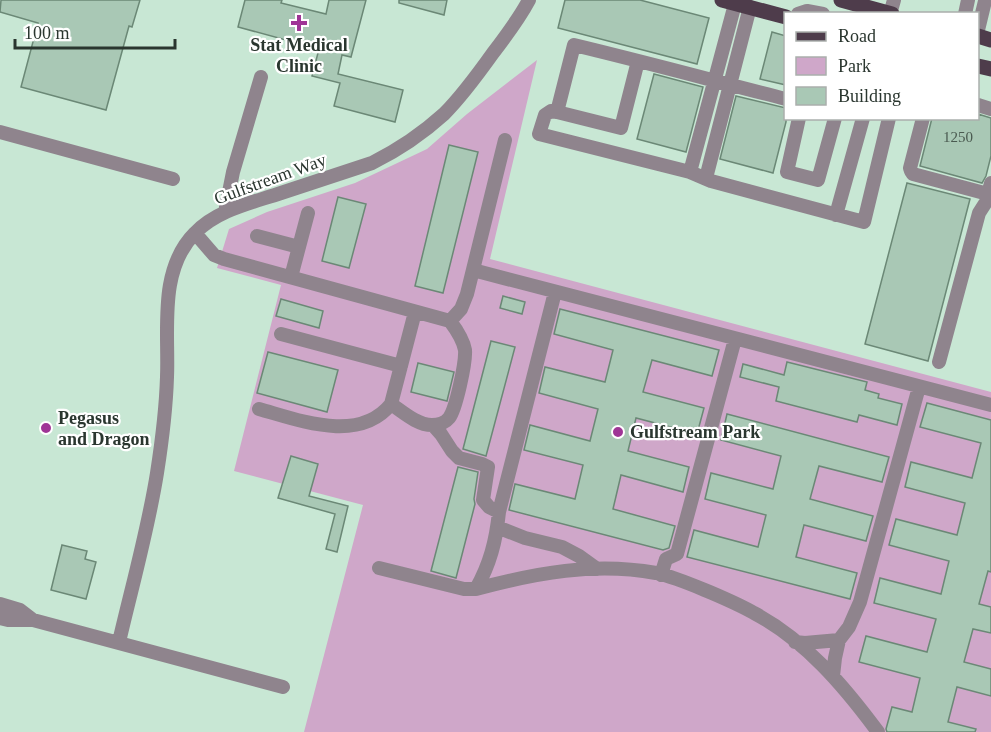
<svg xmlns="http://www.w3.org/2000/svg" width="991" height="732" font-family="Georgia,serif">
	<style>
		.green { fill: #cfa7c9 }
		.building { fill: #a9c8b5; stroke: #6b8876; stroke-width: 1.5 }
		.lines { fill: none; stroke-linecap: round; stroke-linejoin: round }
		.minor { stroke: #8f848d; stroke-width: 14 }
		.major { stroke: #4e3c4b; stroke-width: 15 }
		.poi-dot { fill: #9f3596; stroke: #fff; stroke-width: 2 }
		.labels { text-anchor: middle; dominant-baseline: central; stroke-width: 4.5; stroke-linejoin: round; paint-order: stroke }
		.number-label { font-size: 15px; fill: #4a5a50 }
		.poi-label { font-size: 18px; font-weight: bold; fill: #2a362f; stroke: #fff; text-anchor: start }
		.street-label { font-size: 18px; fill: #2a362f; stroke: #fff }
	</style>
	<rect width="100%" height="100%" fill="#c8e7d4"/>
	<path class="green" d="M537 60 490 259 991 392V732H304L363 505 234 471 281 285 217 268 229 229 267 212 355 183 427 149 467 114Z"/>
	<path class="building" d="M1 0H140L132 27 129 26 106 110 21 87 38 23 0 12Z
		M245 0H282L281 3 326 14 329 0H366L351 57 342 55 338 74 403 90 395 122 334 106 340 83 312 76 319 49 238 27Z
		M399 0H447L444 15 399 3Z
		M565 0H640L709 18 697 64 558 28Z
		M772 32 786 36V85L760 79Z
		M654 74 703 87 686 152 637 139Z
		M736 96 786 108V122L773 173 720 159Z
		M978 114 991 118V156L986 176 982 183 920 166 932 118H978Z
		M449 145 478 152 443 293 415 286Z
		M907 183 970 199 928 361 865 344Z
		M338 197 366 204 349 268 322 261Z
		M503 296 525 302 522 314 500 308Z
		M281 299 323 311 319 328 276 316Z
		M560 309 719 350 712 376 652 360 643 392 704 408 697 434 636 418 628 451 689 467 683 492 621 475 613 509 675 526 669 548 663 550 509 510 515 484 575 499 583 465 524 450 530 425 590 441 598 409 539 393 545 367 605 382 613 350 554 334Z
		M491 341 515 347 486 456 463 449Z
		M268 352 338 370 327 412 257 393Z
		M787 362 867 382 865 390 879 394 878 398 902 404 897 425 859 415 857 422 776 401 779 387 740 377 743 364 784 375Z
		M418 363 454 372 447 401 411 392Z
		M927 403 991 420V572L988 571 979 604 991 607V633L973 629 964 662 991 669V696L957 687 948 722 976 729 975 732H887L886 729 892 707 912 712 920 678 859 662 866 636 927 652 936 619 874 603 880 578 941 594 949 561 889 545 896 519 957 535 965 503 905 487 911 462 972 478 981 443 920 427Z
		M727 414 889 457 882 482 819 466 810 499 873 516 866 541 804 525 796 557 857 573 850 599 687 557 694 530 758 547 766 515 705 499 711 473 773 489 781 456 721 440Z
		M291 456 318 464 309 496 348 506 337 552 326 549 335 514 278 498Z
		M458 467 478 472 474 499 475 504 456 578 431 571Z
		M62 545 87 551 85 559 96 562 86 599 51 590Z"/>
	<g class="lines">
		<path class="minor" d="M798 14 807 11 823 14
			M890 14 894 0
			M965 14 968 0
			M978 30 985 1
			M638 61 621 128 557 112 574 45C645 62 715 81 786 99
			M978 105 991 109
			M557 112 551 111 545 115 539 134 690 172 711 181 864 222 889 118
			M799 118 787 172 818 180 835 118
			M923 118 910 168 911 171 913 174 988 194 991 183
			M0 132 173 179
			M690 172 735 4
			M706 178 750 7
			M225 212 233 172 261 77
			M836 215 863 118
			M195 233 214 255 224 259 450 321
			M257 236 299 247
			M473 270 991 405
			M291 277 308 213
			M281 334 401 366
			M939 362 979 213 986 202 988 194
			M391 404C403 412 417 425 432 425 439 425 445 423 449 418 456 409 466 362 465 350 463 339 456 329 450 321L461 309 467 294 505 140
			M259 409C299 420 359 444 391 404L415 312
			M433 425 441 434 452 451 459 458 482 464 488 467 483 500 489 507 499 512
			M497 527 525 538 562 547 579 556 597 569
			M379 568 464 589H476C490 564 496 541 499 512L555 292
			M661 575 666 559 677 554 735 339
			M476 589C536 573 594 562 656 573 675 577 695 586 712 593 726 599 740 605 754 613 805 640 844 686 878 732
			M0 604 20 610 33 620
			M0 618 8 620H33L283 687
			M119 642C132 586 148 530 157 473 162 441 166 409 167 377 169 331 158 270 195 233 217 210 251 203 281 193 311 183 341 173 372 163 398 150 422 134 444 114 462 96 478 74 493 53 506 36 519 19 529 0
			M795 642 805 643 839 640
			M833 676 835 658 839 640 849 627 860 602 919 387"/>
		<path class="major" d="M722 0 786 17
			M841 0 892 14
			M978 36 991 40
			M978 66 991 69"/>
	</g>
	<g class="poi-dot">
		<path d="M296 14h6v6h6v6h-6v6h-6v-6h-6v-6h6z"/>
		<circle cx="46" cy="428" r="6"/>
		<circle cx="618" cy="432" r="6"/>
	</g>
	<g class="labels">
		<g class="number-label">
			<text x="958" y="137">1250</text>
		</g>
		<g class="poi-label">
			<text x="299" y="45" text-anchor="middle">Stat Medical<tspan x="299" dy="21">Clinic</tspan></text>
			<text x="58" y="418">Pegasus<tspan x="58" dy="21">and Dragon</tspan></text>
			<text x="630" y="432">Gulfstream Park</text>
		</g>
		<g class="street-label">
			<text transform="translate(270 179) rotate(-20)">Gulfstream Way</text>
		</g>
	</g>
	<rect x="784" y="12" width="195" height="108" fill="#ffffff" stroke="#aaafac" stroke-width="1.5"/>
	<rect x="796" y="32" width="30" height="9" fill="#4e3c4b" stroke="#aaafac" stroke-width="1.5"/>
	<text x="838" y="42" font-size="18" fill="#2a362f">Road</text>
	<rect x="796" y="57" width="30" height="18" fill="#cfa7c9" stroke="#aaafac" stroke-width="1.5"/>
	<text x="838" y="72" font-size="18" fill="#2a362f">Park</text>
	<rect x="796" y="87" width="30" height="18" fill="#a9c8b5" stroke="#aaafac" stroke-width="1.5"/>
	<text x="838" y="102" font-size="18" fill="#2a362f">Building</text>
	<path d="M15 39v9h160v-9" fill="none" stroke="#2a362f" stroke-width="3"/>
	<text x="24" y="39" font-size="18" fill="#2a362f" stroke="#ffffff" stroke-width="4.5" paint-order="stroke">100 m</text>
</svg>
